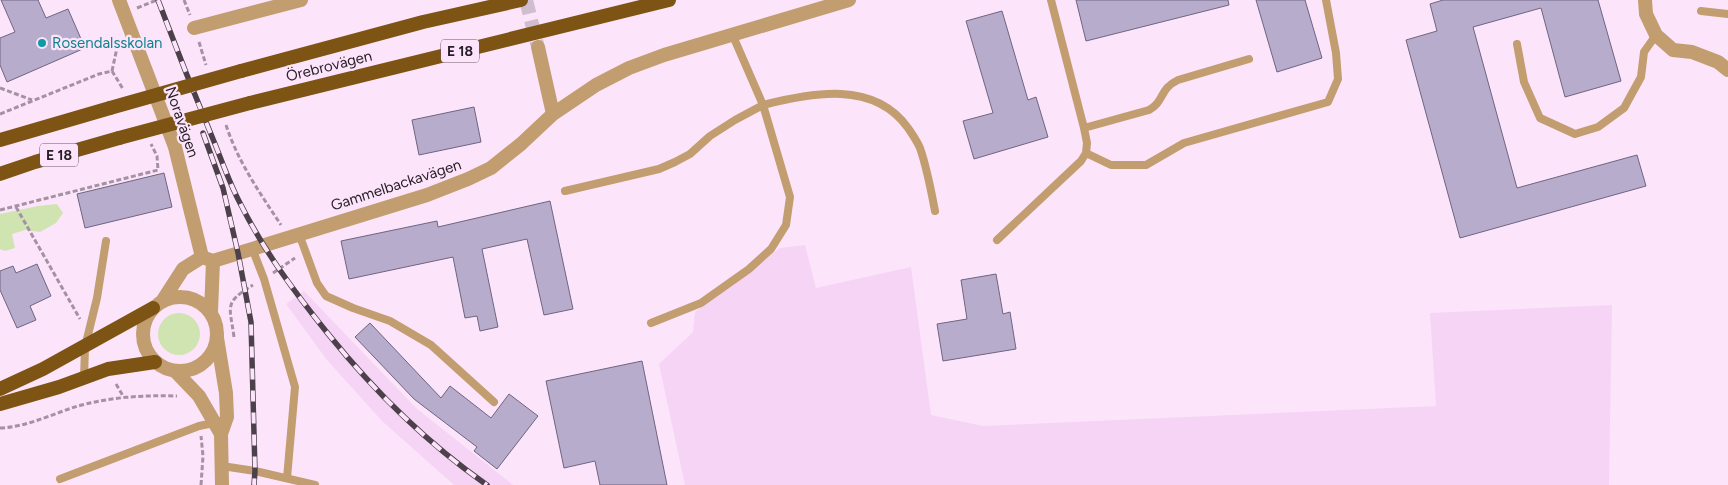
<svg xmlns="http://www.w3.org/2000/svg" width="1728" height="485" font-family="Figtree,sans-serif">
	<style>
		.built { fill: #f6d4f5 }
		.green { fill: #d0e4b1 }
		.building { fill: #b8accd; stroke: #6f6481 }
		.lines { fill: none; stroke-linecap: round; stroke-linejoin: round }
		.minor-tunnel { stroke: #d1bdd0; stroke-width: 14; stroke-dasharray: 14 7; stroke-linecap: butt }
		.path { stroke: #a492a3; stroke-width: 3; stroke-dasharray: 5 2.5; stroke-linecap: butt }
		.service { stroke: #c29d70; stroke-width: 8 }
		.minor { stroke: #c29d70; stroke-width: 14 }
		.tertiary { stroke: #c29d70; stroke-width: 14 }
		.trunk { stroke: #7d5414; stroke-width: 14 }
		.rail-casing { stroke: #4c404b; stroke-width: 5.5 }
		.rail { stroke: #fce5fa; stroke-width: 4; stroke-dasharray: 11; stroke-linecap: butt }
		.trunk-bridge { stroke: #7d5414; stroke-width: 14 }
		.culture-dot { fill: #0f9aa8; stroke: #fce5fa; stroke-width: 2 }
		.labels { text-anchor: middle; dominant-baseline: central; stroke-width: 4.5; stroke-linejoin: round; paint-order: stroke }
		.shield { fill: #fce5fa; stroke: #675966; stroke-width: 1 }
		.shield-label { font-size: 14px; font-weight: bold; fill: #271d26 }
		.culture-label { font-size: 15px; fill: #0d838f; stroke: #fce5fa; text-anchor: start }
		.street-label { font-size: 15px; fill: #271d26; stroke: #fce5fa }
	</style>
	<rect width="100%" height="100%" fill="#fce5fa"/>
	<path class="built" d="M805 245 816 288 911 267 931 415 983 426 1436 406 1430 313 1612 305 1609 485H685L659 364 693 332 695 312 780 248Z
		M304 291 416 408 513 485H454L382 421 327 360 286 304Z"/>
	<path class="green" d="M57 204 63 213 56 223 40 232 25 230 12 234 15 248 5 251 0 249V214L38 206Z
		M158 334a21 21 0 1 1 42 0a21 21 0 1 1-42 0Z"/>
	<path class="building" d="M1 0H38L46 18 68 9 85 48 7 82 0 65V38L15 32Z
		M1076 0H1228L1229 5 1086 41Z
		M1256 0H1305L1322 58 1277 72Z
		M1443 0H1598L1621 81 1565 97 1541 8 1473 27 1517 188 1637 155 1646 186 1460 238 1406 40 1437 31 1430 4Z
		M1002 11 1028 100 1036 97 1048 137 974 159 963 121 993 113 966 21Z
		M474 107 481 142 419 155 412 120Z
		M164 173 172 207 85 228 77 194Z
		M550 201 573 309 544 315 527 239 482 249 498 327 480 331 477 316 465 318 453 257 349 279 341 241 437 221 438 227Z
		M37 264 51 296 30 306 36 320 17 328 0 290V271L13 266 16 273Z
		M996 274 1003 314 1010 312 1016 349 943 361 937 324 967 319 961 280Z
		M370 323 441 398 450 386 491 418 509 394 538 416 497 469 474 451 477 447 414 399 355 337Z
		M642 361 667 485H600L595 461 564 468 546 381Z"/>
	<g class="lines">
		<path class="minor-tunnel" d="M526 0 537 44"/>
		<path class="path" d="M184 0 190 15
			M137 8 157 0
			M199 42 206 65
			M112 71 118 43
			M0 88 32 100
			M0 114 99 74 112 71 123 89
			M226 125C238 162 260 193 281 225
			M16 207 80 319
			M0 210 158 170 157 156 151 144
			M273 273 295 258
			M234 337C230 306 223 303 253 285
			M116 384 123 396
			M0 428C27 427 52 414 78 406 111 397 143 395 177 396
			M201 485 203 456 201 436"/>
		<path class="service" d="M1701 11 1728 14
			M733 36 763 105C811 93 874 80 908 128 912 134 917 141 920 148 927 168 931 190 935 211
			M1517 44 1524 82 1540 118 1575 134 1598 127 1624 108 1641 77 1644 52 1656 35
			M1084 128 1149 110C1165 101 1159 89 1178 80L1249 59
			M1086 153 1111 165H1146L1184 143 1328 102 1338 79 1336 53 1326 0
			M565 191 659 169 675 162 690 154 710 136 735 120 763 105 790 197 786 225 771 249 749 269 701 303 651 323
			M297 234 302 242 317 283 326 296 353 308 390 321 431 345 494 402
			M997 240 1081 161 1086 153 1087 143 1084 128 1051 0
			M252 248 264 279 295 387 287 478
			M84 378 85 347 97 298 106 241
			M222 466 255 471 315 485
			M60 479 199 426 214 423"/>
		<path class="minor" d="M1645 0 1646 14 1656 35 1673 50 1692 52 1718 62 1728 70
			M194 28 301 0
			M538 47 553 114
			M213 261 427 195 468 179 491 168 521 144 553 114 596 85 629 68 664 55 849 0
			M217 338 226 393 227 417 221 434 222 485
			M175 371 199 396 221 434"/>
		<path class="tertiary" d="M119 0 175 147 202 257
			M143 334a37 37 0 1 1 74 0a37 37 0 1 1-74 0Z
			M163 300 183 269 202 257 213 261 211 312"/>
		<path class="trunk" d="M241 71 423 22 521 0
			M250 103 669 0
			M0 140 110 108
			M0 174 35 162 119 138
			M0 389 43 369 153 308
			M0 404 59 387 108 369 155 362"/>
		<defs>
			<path id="rail" d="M158 0C176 48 195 96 215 144 223 164 230 184 240 203 264 251 295 293 329 335 375 392 427 443 487 485
				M203 133 223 188 238 253 251 322 255 471 254 485"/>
		</defs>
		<use href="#rail" class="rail-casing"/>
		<use href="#rail" class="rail"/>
		<path class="trunk-bridge" d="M110 108 241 71
			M119 138 250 103"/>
	</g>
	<circle class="culture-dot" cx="42" cy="43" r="5"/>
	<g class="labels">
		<g class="shield">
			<rect x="441" y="39.5" width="38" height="23" rx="4"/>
			<rect x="40" y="143.5" width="38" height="23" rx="4"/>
		</g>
		<g class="shield-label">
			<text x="460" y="51">E 18</text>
			<text x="59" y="155">E 18</text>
		</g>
		<g class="culture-label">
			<text x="52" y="43">Rosendalsskolan</text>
		</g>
		<g class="street-label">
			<text transform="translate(329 66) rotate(-14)">Örebrovägen</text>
			<text transform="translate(182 122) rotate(71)">Noravägen</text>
			<text transform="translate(396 185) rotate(-18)">Gammelbackavägen</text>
		</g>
	</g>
</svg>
